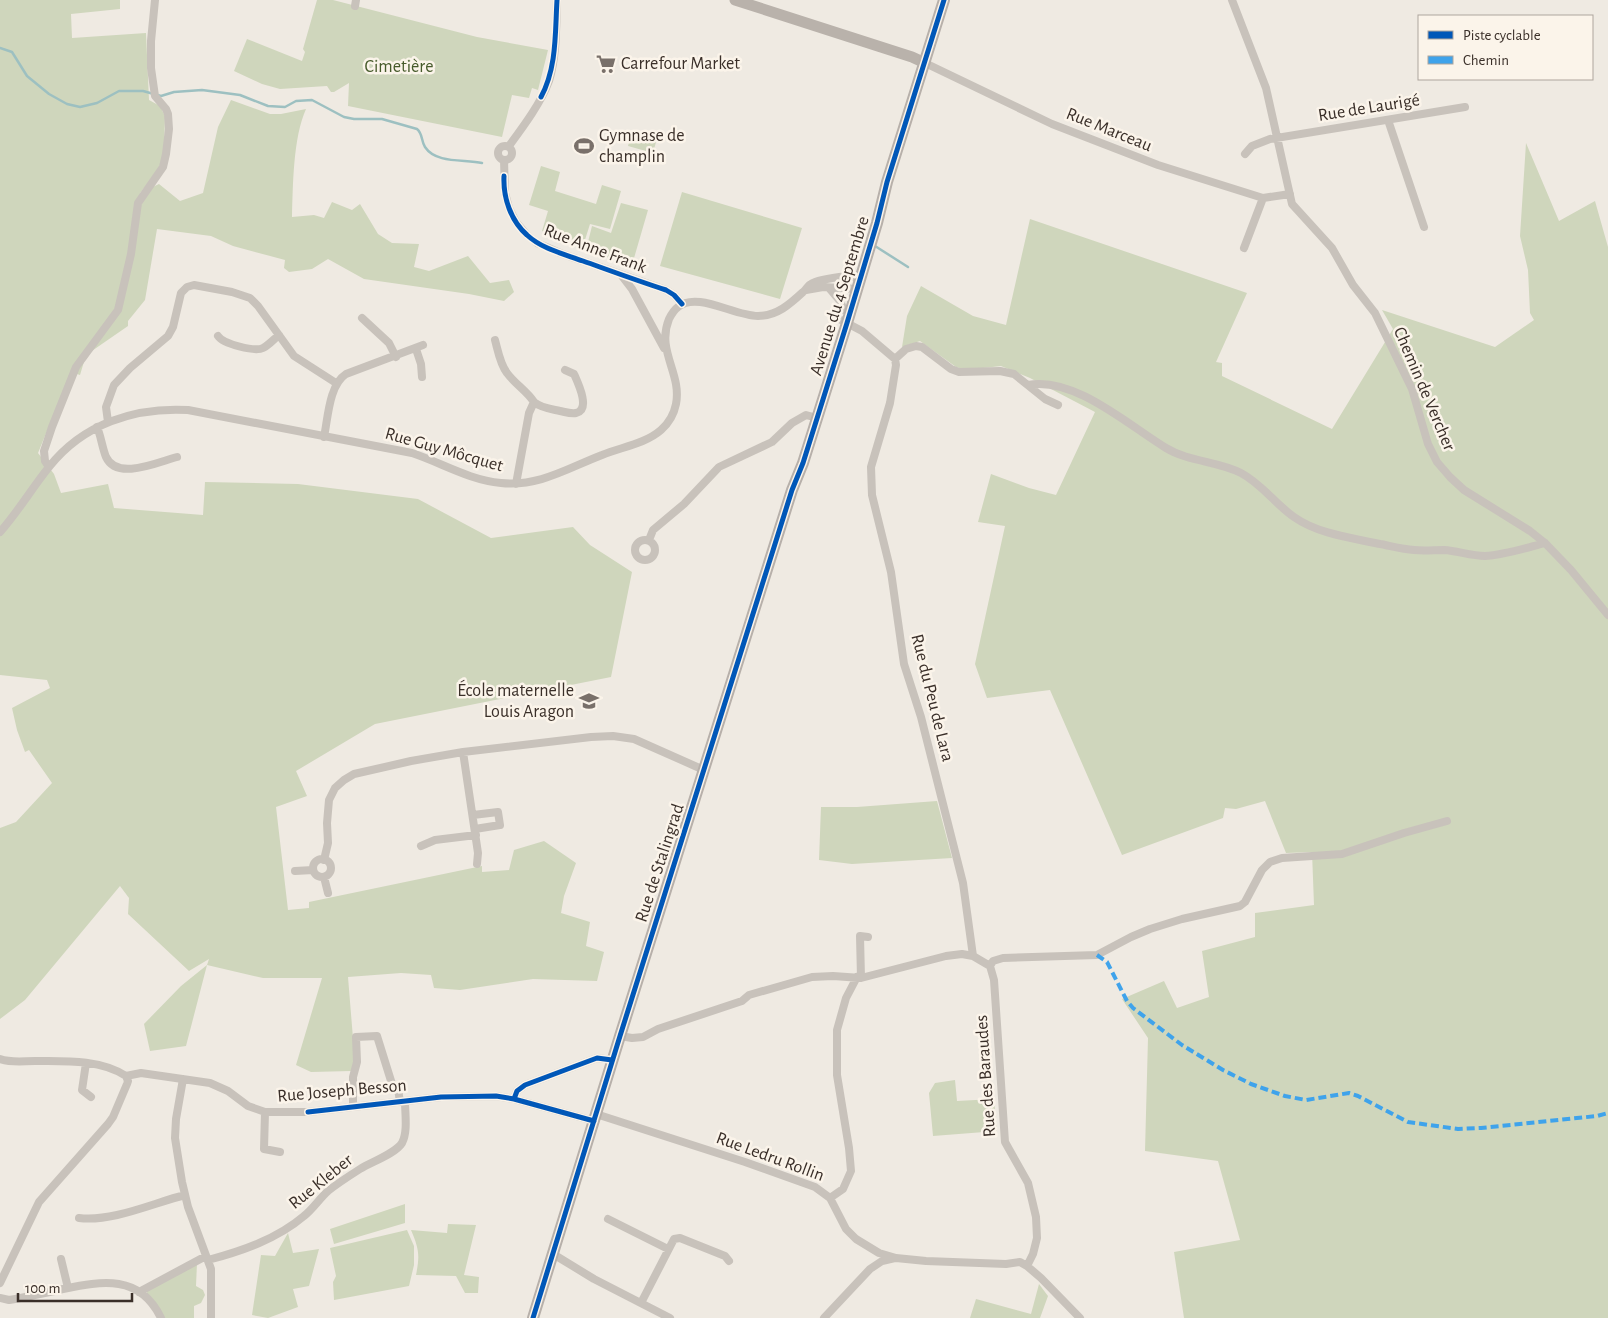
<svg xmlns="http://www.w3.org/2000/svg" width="1608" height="1318" font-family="'Alegreya Sans',sans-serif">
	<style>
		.green { fill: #cfd6bc }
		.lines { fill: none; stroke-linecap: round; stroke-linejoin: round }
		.stream { stroke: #9dc0c1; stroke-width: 2.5 }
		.street { stroke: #c8c2bb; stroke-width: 8 }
		.secondary { stroke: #b9b2ab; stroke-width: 11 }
		.primary { stroke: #b7b0aa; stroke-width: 12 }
		.quiet { stroke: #3fa3eb; stroke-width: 4; stroke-dasharray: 8 4; stroke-linecap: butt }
		.cycleway-casing { stroke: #fbf4ea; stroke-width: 8 }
		.cycleway { stroke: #0057b8; stroke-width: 5 }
		.labels { text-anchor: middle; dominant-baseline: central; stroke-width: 5; stroke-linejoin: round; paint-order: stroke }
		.poi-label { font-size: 18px; fill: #3a2f29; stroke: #fbf4ea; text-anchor: start }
		.park-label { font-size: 18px; fill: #465a2a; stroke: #fbf4ea }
		.street-label { font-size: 18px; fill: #3a2f29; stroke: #fbf4ea }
	</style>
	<rect width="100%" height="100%" fill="#efeae2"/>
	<path class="green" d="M0 0H120V9L71 14 72 38 146 33 149 100 160 106 165 116 164 153 158 171 140 193 159 184 180 201 203 193 218 127 231 100 270 114H281L306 109C293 138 293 185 292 217L314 215 324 218 332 202 352 210 360 204 378 234 392 243 419 244 414 267 429 271 468 256 490 283 509 280 514 292 504 301 469 294 364 279 328 259 312 269 289 272 284 268 285 260 233 246 211 236 157 229 145 300 128 321V326L86 355 80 375 71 372 38 453 54 474 61 493 108 484 114 508 203 515 205 482 298 484 418 499 491 538 573 527 590 545 632 572 611 677 375 724 296 771 307 796 276 807 288 910 309 908V902L482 866V872L509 870 514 850 544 841 576 863 564 896 561 913 590 922 586 946 604 952 597 981 533 979 460 990 434 988 431 975 401 973 348 977 355 1063 351 1071 311 1072 296 1065 322 978H263L207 965 186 1046 150 1051 144 1024 181 986 207 965 209 959 189 971 128 914 129 898 120 886 25 1000 0 1019V828L16 822 52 783 29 750 25 752 17 730 12 708 50 688 47 680 0 675Z
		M317 0H333L477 37 548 50 538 90 532 88 529 98 512 95 502 137 348 106 349 83 334 92H331L327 86 280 89 262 84 234 71 247 39 302 61 305 52 303 49Z
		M631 135 656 142 653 153 628 146Z
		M1526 143 1559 221 1595 201 1608 247V1318H1184L1174 1252 1240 1240 1218 1161 1145 1151 1148 1038 1122 999 1164 981 1177 1008 1209 997 1202 951 1255 937V913L1314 905 1312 852 1286 853 1265 801 1236 809 1225 808 1223 818 1122 855 1050 690 987 698 975 664 1005 526 978 522 991 474 1029 488 1056 495 1095 412 1030 378 1001 366 966 370 956 367 920 341 902 347 907 316 921 286 973 316 1006 325 1030 219 1247 293 1216 362 1222 363V376L1332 429 1393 329 1382 310 1495 347 1534 320 1530 313 1528 270 1520 236Z
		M541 166 560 172 555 191 596 204 602 185 621 191 610 229 590 224 584 243 542 231 548 211 529 205Z
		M682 192 802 228 780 299 660 266Z
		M621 203 648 210 632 265 587 251 589 247 587 246 592 226 611 233Z
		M937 801 952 858 852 864 819 860 821 807H857Z
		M955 1080 957 1101 994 1099 997 1131 933 1136 929 1093 935 1083Z
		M405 1204V1223L334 1244 330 1229Z
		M448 1224 476 1225 464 1275 479 1277 478 1293H465L456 1276 416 1275C420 1255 419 1249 411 1230L447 1233Z
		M407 1230 414 1246V1265L409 1286 334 1300 333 1282 336 1276 330 1248Z
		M288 1233 293 1253 319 1249 309 1286 293 1289 298 1307 268 1318 252 1315 261 1255 275 1256Z
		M197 1263 196 1286 203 1290 205 1295 201 1303 194 1306V1318H164L147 1294V1290Z
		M1039 1284 1048 1296 1040 1318H970L976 1299 1031 1314Z"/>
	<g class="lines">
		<path class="stream" d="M0 48 12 52 27 76 49 94 67 104 80 107 97 103 119 91H143L161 96 174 92 202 90 240 95 268 106 285 107 296 101 312 100 344 117 354 119H382L417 129C423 134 421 141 425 147 436 164 465 159 482 163
			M875 246 908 267"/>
		<path class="street" d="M1232 0 1266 88 1292 204 1332 248 1353 285 1375 313 1412 389 1428 444 1437 462 1450 477 1464 490 1530 531 1545 543 1571 570 1608 615
			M355 6 356 0
			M925 63 1052 124 1158 165 1263 198 1290 194
			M1388 120 1424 227
			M498 153a7 7 0 1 1 14 0a7 7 0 1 1-14 0Z
			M509 146C523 127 541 103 549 81 557 55 556 26 557 0
			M1245 154 1252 146 1270 139 1465 107
			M504 160 505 193 509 208 516 222 527 235 537 243 560 253 666 290 674 295 682 304
			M1244 248 1263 198
			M622 276 632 289 664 348
			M829 288 840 301 844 310
			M806 290 823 287 856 289
			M362 318 389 343 396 357
			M841 320 862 331 895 359 906 349 916 346 922 347 951 369 959 372 1000 371 1014 374 1045 399 1058 405
			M218 336C223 344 255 352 263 348 269 345 274 339 279 335
			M495 340C498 351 500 364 507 373 515 384 527 391 534 402
			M416 349 421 364 422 377
			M895 359 896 365 890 403 871 467 872 495 891 572 904 664 921 717 963 883 973 956
			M1028 385C1074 376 1128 425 1166 448 1189 462 1218 461 1241 473 1262 484 1275 504 1294 517 1318 534 1352 538 1380 544 1391 546 1402 549 1414 550 1424 551 1434 550 1444 550 1458 551 1471 556 1485 556 1505 555 1526 548 1545 543
			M108 422 106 407 114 385 130 368 168 336 173 327 181 293 187 287 194 285 232 292 250 298 258 306 294 356 336 383
			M97 427C101 436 102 447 106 457 117 481 158 462 177 457
			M324 437C328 418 329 385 346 374L423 345
			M49 467 45 461 44 451 52 427 76 367 118 310 131 254 138 203 163 167 166 154 169 129 168 114 166 109 155 96 151 68V41L155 0
			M516 484 529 413 534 402C541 408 551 409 560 411 565 412 571 414 576 413 591 410 578 383 574 374L565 370
			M0 532C18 512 32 488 49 467 83 424 134 407 188 410L412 453C442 463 469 480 501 483 539 487 568 468 602 455 621 447 645 444 661 430 669 423 674 414 676 404 682 373 656 351 669 319 671 315 674 310 678 307 697 291 734 316 758 316 777 316 790 304 803 292 806 290 808 285 811 284 818 279 839 277 848 276L854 277 859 280
			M649 540 653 530 684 504 719 467 772 442 792 423 806 415 817 418
			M635 550a10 10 0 1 1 20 0a10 10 0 1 1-20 0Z
			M463 752 478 853 477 864
			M473 815 498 812 500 825 475 829
			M421 846 435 840 476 835
			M313 868a9 9 0 1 1 18 0a9 9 0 1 1-18 0Z
			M324 860 328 843 327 823 329 800 335 788 344 780 354 774 411 761 463 752 591 737 613 736 634 739 704 770
			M295 871 313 870
			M324 877 328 893
			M990 966 994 980 1005 1142 1028 1183 1036 1217 1037 1238 1033 1254 1027 1266
			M861 978 860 936 868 937
			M620 1036 632 1038 643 1037 658 1029 742 1001 749 995 812 977 833 976 861 978 946 956 962 954 973 956 990 966 993 961 1003 958 1097 955 1131 937 1150 929 1182 919 1240 906 1245 902 1262 870 1270 862 1282 858 1342 854 1404 833 1447 821
			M0 1059C11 1063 23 1061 35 1061 64 1061 100 1059 126 1076
			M86 1063 82 1090 91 1097
			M183 1079 176 1119 175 1138 182 1182 188 1207 211 1269V1318
			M514 1099 517 1091 525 1085 597 1058 612 1060
			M353 1107V1077L357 1062 356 1037 377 1036 392 1084 398 1089 400 1102
			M265 1112 264 1149 280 1152
			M596 1114 745 1162 815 1187 830 1198 846 1229 856 1239 879 1253 896 1258 926 1261 1006 1264 1020 1262 1027 1266 1041 1278 1080 1318
			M830 1198 843 1189 851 1171 849 1148 837 1075V1030L846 998 857 977
			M79 1218C113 1222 153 1203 185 1195
			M608 1219 668 1249
			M553 1254 594 1279 670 1318
			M61 1259 68 1288
			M208 1260C242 1251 277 1239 304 1216 313 1209 320 1198 328 1191 338 1183 349 1176 360 1169 371 1162 395 1154 402 1143 408 1132 405 1114 405 1101
			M0 1283 39 1202 108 1124 113 1117 127 1084 128 1081 126 1076 141 1073 210 1083 228 1091 248 1106 265 1112H308L441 1097 496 1096 514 1099 594 1121
			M139 1292 206 1256
			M0 1298 9 1300C27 1297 45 1293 63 1289 102 1281 140 1274 161 1318
			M641 1303 674 1239 680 1238 725 1256 729 1261
			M824 1318 870 1269 882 1261 895 1258"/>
		<path class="secondary" d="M735 0 912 57 925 63"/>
		<path class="primary" d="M533 1318 620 1036 792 490 803 463 847 323 877 223 887 182 944 0"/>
		<path class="quiet" d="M1097 955 1107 962 1127 1001 1133 1008 1182 1045 1223 1070 1251 1084 1285 1096 1306 1100 1349 1093 1358 1096 1408 1122 1458 1129 1481 1128 1597 1116 1608 1113"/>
		<defs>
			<path id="cycleway" d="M541 97C557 67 555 33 557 0
				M504 176C503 198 511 221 527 235 542 249 564 254 583 261 611 271 638 281 666 290L674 295 682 304
				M514 1099 517 1091 525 1085 597 1058 612 1060
				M308 1112 441 1097 496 1096 514 1099 594 1121
				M533 1318 620 1036 792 490 803 463 847 323 877 223 887 182 944 0"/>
		</defs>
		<use href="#cycleway" class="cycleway-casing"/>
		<use href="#cycleway" class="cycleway"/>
	</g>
	<defs>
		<symbol id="supermarket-bare" viewBox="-9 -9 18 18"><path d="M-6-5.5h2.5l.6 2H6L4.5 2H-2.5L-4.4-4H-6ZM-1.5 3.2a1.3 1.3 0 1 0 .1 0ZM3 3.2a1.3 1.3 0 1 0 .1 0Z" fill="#79706a" stroke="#fbf4ea" stroke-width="2.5" paint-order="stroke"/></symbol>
		<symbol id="stadium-bare" viewBox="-9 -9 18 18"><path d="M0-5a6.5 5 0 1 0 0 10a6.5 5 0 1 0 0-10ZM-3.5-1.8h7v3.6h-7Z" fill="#79706a" stroke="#fbf4ea" stroke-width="2.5" paint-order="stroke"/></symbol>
		<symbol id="school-bare" viewBox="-9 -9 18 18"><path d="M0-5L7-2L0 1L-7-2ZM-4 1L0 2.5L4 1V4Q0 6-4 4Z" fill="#79706a" stroke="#fbf4ea" stroke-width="2.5" paint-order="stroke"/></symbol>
	</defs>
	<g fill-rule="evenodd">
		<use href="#supermarket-bare" x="592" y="50" width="28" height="28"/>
		<use href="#stadium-bare" x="570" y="132" width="28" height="28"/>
		<use href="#school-bare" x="575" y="687" width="28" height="28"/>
	</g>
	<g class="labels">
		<g class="poi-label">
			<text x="621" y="64">Carrefour Market</text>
			<text x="599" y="136">Gymnase de<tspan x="599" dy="21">champlin</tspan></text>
			<text x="574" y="691" text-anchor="end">École maternelle<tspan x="574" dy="21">Louis Aragon</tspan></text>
		</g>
		<g class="park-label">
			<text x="399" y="67">Cimetière</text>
		</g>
		<g class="street-label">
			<text transform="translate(1369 108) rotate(-9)">Rue de Laurigé</text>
			<text transform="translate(1109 130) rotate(22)">Rue Marceau</text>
			<text transform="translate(595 249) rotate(21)">Rue Anne Frank</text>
			<text transform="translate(840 296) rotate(-73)">Avenue du 4 Septembre</text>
			<text transform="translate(1424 389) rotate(67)">Chemin de Vercher</text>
			<text transform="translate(444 450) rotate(16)">Rue Guy Môcquet</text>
			<text transform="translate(932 698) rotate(76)">Rue du Peu de Lara</text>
			<text transform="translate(660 863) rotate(-72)">Rue de Stalingrad</text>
			<text transform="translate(986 1076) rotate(-94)">Rue des Baraudes</text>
			<text transform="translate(342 1091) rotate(-5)">Rue Joseph Besson</text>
			<text transform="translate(770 1157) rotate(20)">Rue Ledru Rollin</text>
			<text transform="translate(321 1182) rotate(-39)">Rue Kleber</text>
		</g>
	</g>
	<rect x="1418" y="15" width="175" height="65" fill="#fbf4ea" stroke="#aea59d"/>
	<rect x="1428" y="31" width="25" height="8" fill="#0057b8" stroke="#aea59d"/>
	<text x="1463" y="40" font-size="15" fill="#3a2f29">Piste cyclable</text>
	<rect x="1428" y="56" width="25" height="8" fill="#3fa3eb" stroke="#aea59d"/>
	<text x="1463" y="65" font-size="15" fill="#3a2f29">Chemin</text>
	<path d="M18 1293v8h114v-8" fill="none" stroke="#3a2f29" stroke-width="2.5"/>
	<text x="25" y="1293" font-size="15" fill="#3a2f29" stroke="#fbf4ea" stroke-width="4" paint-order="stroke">100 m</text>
</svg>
